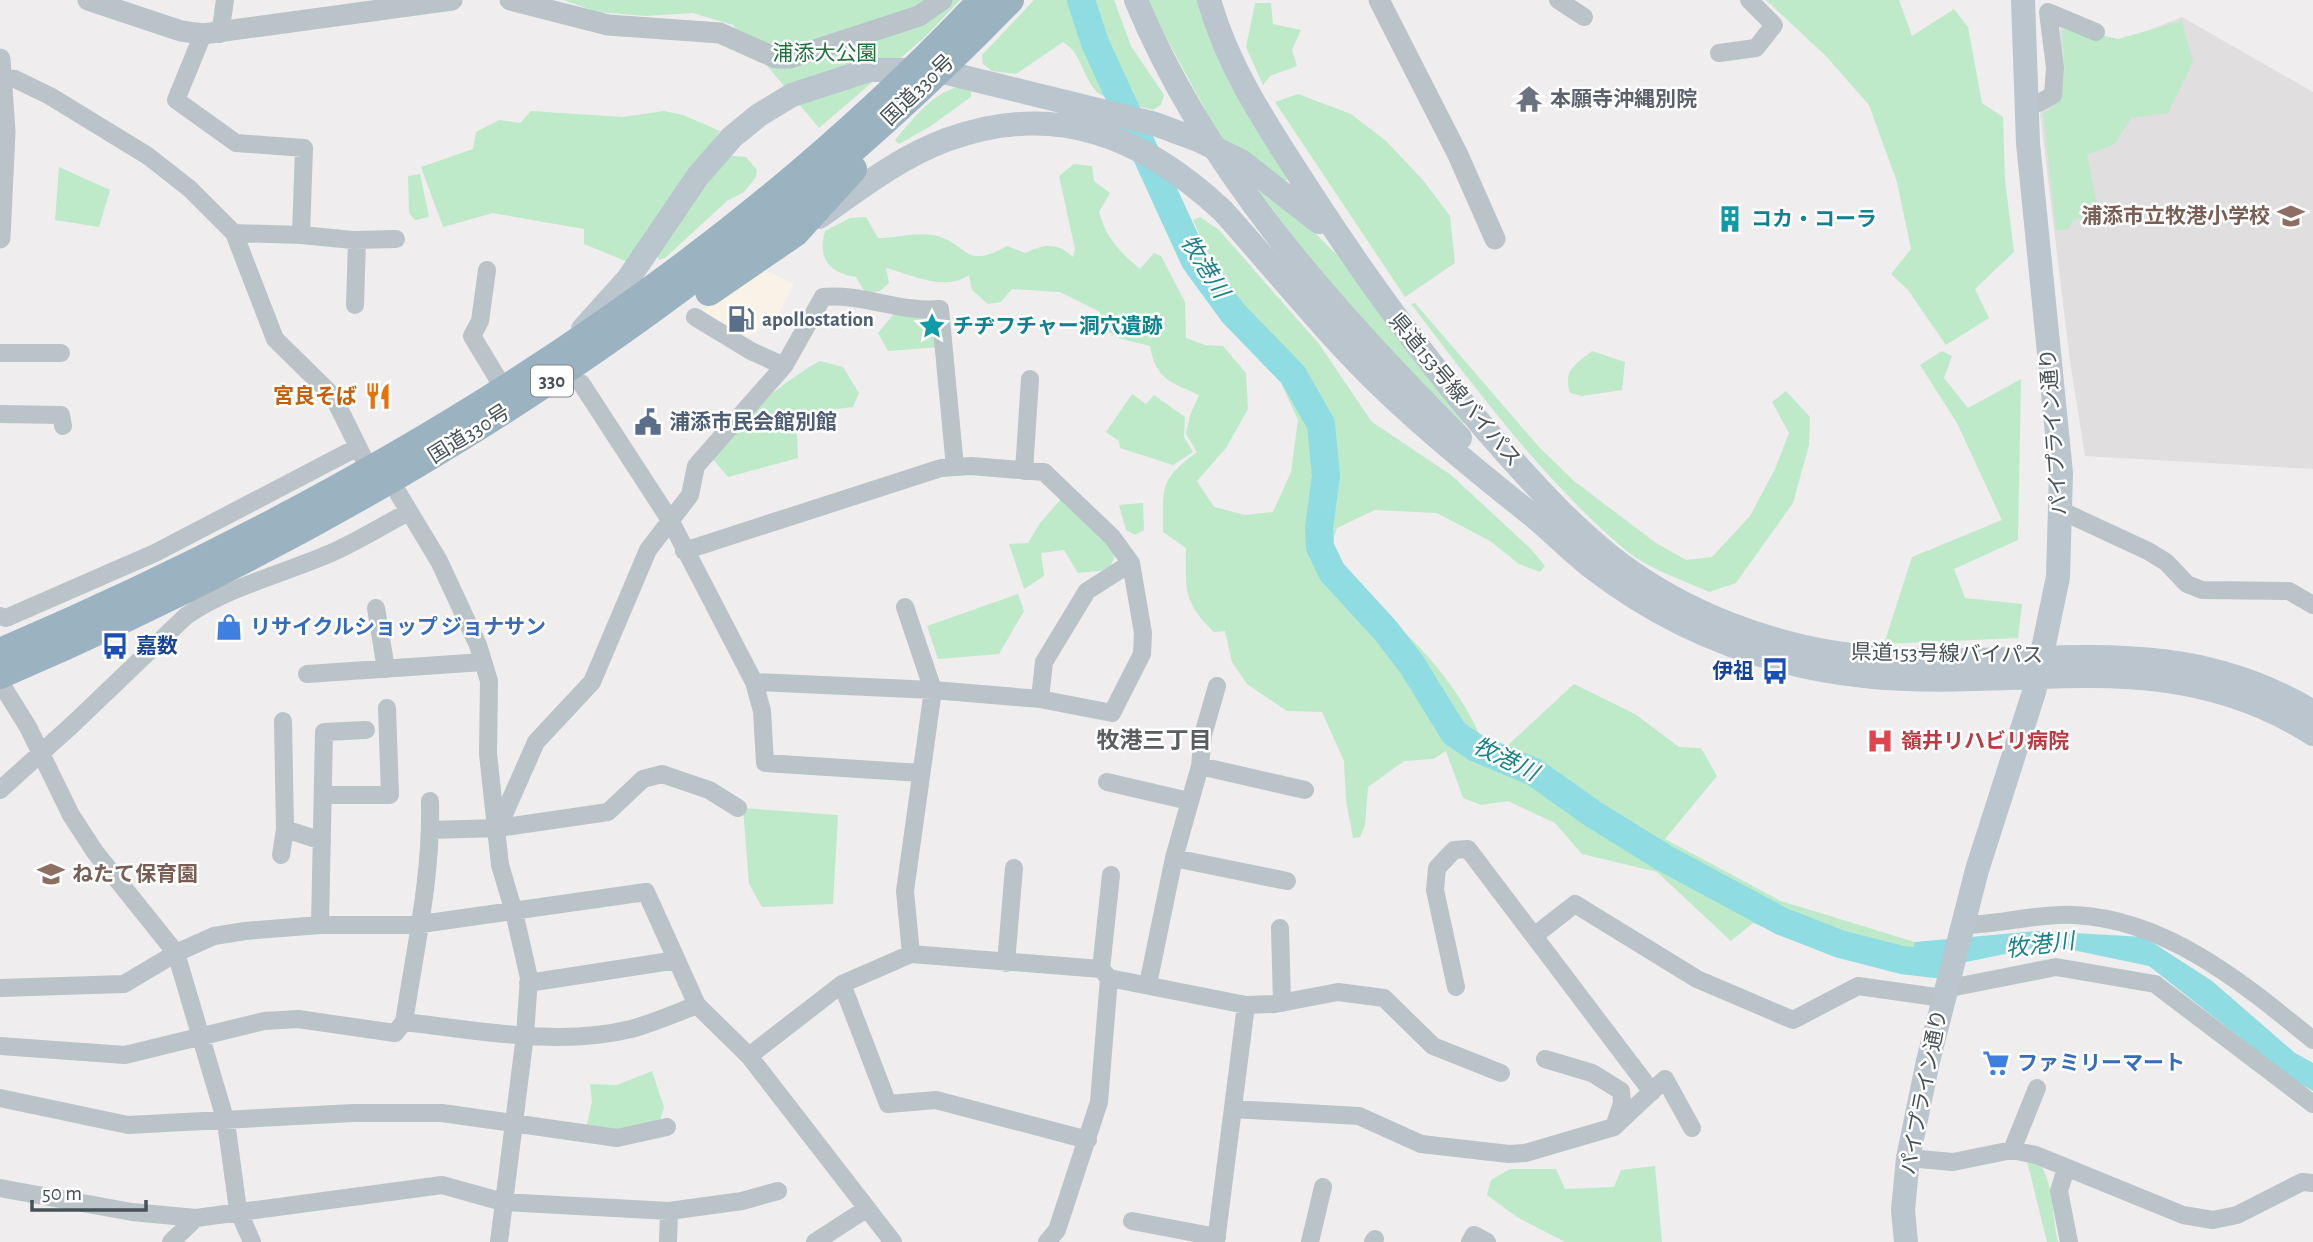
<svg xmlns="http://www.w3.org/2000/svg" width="2313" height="1242" font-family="'Alegreya Sans','Noto Sans JP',sans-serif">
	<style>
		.commercial { fill: #f9f2e6 }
		.education { fill: #e0dede }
		.green { fill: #beeaca }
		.water { fill: #8fdce3 }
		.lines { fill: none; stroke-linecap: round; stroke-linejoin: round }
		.river { stroke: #8fdce3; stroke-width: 28 }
		.minor { stroke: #b9c3c8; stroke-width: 18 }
		.tertiary { stroke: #b9c3c8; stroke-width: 21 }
		.secondary { stroke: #bac5cd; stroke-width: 24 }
		.trunk { stroke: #9bb2c0; stroke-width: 28 }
		.labels { text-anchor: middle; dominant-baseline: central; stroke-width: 5; stroke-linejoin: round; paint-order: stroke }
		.shield { fill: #fff; stroke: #7e868a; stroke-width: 2 }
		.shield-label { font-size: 19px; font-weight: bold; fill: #475258 }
		.park-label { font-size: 21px; fill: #1f723e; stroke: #fff }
		.street-label { font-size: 21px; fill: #475258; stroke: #fff }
		.worship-label { font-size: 21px; font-weight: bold; fill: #5b616d; stroke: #fff; text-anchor: start }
		.education-label { font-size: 21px; font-weight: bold; fill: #785e54; stroke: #fff; text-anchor: end }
		.culture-label { font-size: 21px; font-weight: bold; fill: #0d838f; stroke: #fff; text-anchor: start }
		.service-label { font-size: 21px; font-weight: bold; fill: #4e5e75; stroke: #fff; text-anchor: start }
		.food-label { font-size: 21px; font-weight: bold; fill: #c56008; stroke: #fff; text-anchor: end }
		.shop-label { font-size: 21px; font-weight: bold; fill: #366cbe; stroke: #fff; text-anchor: start }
		.transit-label { font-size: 21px; font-weight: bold; fill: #164399; stroke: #fff; text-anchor: start }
		.health-label { font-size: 21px; font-weight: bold; fill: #be3a42; stroke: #fff; text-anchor: start }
		.water-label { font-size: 23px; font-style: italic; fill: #18828b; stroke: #fff }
		.neighbourhood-label { font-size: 23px; font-weight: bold; fill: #5a5e61; stroke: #fff }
	</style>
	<rect width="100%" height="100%" fill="#efeded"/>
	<path class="commercial" d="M763 269 794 284 776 319 740 342 700 312Z"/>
	<path class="education" d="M2182 17 2313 92V469L2085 456 2070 361 2040 113 2051 106 2061 90 2060 26 2063 21 2118 42Z"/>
	<path class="green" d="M564 0H960L925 37 819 128 733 25 693 13 646 16 597 12Z
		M1034 0H1114L1131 46 1164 95 1161 105 1153 110C1137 105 1108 103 1096 91 1082 76 1082 53 1063 42L1016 74 992 71 983 64 982 55Z
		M1146 0H1200L1291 177 1284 182 1222 141Z
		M1766 0H1899L1912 36 1954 9 1968 27 1982 103 2003 117 2005 180 2014 252 1975 289 1989 318 1946 345 1908 290 1891 274 1911 249 1897 182 1869 105 1825 55Z
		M1255 3H1271L1273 24 1301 30 1292 50 1297 66 1270 76 1263 85 1246 47Z
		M2182 21 2193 62 2168 113 2131 118 2115 144 2087 155 2099 214 2073 220 2069 229 2056 230 2043 113C2073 100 2063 59 2062 32L2066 27 2118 39Z
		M962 86 971 91V97L929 127 899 144 895 140C913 119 934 91 962 86Z
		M1298 94 1351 114 1386 141 1423 180 1450 216 1455 263 1405 297 1275 102Z
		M531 111 623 117 664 111 683 115 720 131 628 262 584 244V229L493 213 443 227 421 167 473 149 476 132 499 120 520 123Z
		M732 156 746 157 757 170 756 177 744 192 727 201 665 258 659 260 657 255 725 159Z
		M1074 164 1092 166 1094 181 1110 193 1099 212C1106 238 1120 252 1140 269L1154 253 1161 256 1185 302 1186 338 1205 345 1223 346 1246 373 1248 409 1226 448 1197 481 1214 507 1245 515 1273 512 1291 472 1298 420 1249 313 1212 263 1193 220 1200 217 1219 230 1319 344 1372 422 1451 475 1531 549 1545 566 1540 572 1519 564 1490 541 1437 513 1375 510 1337 528 1331 545 1332 587C1344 593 1360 597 1371 605 1415 636 1459 687 1480 736L1507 746 1574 684 1635 714 1679 747 1701 748 1717 776 1665 839 1781 901 1915 942 1916 949 1873 947 1813 926 1804 943 1753 923 1731 941 1657 872 1582 854 1555 823 1508 801 1481 805 1463 798 1446 751 1433 759 1404 761 1368 787 1365 825 1360 837 1353 838 1346 800 1344 761 1322 712 1287 711 1247 684 1232 662 1225 631 1214 632C1182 601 1186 589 1186 548L1163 532C1163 487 1159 480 1197 452L1186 434 1190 415 1199 395C1171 382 1156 380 1150 346L1118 338 1103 328 1100 312 1060 292 1012 289 1001 302 988 304 972 290 969 275C943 292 914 275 886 268L889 283 880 291 866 294 856 277C829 273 817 258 825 231L850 218 866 217 878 238C895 238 917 232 933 235 970 243 962 271 1007 246L1025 253C1044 244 1057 242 1073 257L1075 249 1059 176Z
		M59 167 110 190 99 227 55 220Z
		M420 174 429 217 415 220 409 213 408 176Z
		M1249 177 1297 215 1339 257 1466 421 1460 426C1383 350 1312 266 1249 177Z
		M1415 303 1539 447 1574 481 1656 543 1686 560 1712 557 1750 516 1775 469 1789 433 1772 402 1786 391 1810 417 1809 445 1793 503 1736 583 1709 592C1683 580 1651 570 1628 552 1544 482 1477 390 1411 304Z
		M897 310 937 313 940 347 888 351 878 333Z
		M1592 351 1625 362 1622 390 1582 396 1570 393C1563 370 1575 365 1592 351Z
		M1942 351 1952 356 1944 378 1968 408 2021 379 2018 540 1954 569 1965 598 2022 604 2018 638 1884 644 1912 557 2002 520 1957 423 1920 365Z
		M820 361 843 367 859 393 853 407 796 414 798 458 728 477 711 457C733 421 784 381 820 361Z
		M1132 394 1146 404 1154 395 1185 417 1184 437 1193 452 1173 465 1120 448 1119 441 1106 432Z
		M1061 499 1116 553 1109 570 1078 573 1064 550 1041 553 1044 576 1024 589 1009 544 1028 543 1040 523Z
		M1143 503 1144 530 1135 535 1126 530 1119 505Z
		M1018 594 1024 611 999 654 938 659 927 626Z
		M743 808 838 815 833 904 762 907 749 884Z
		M652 1071 664 1107 660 1121 618 1133 586 1128 592 1102 590 1084 617 1085Z
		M2027 1161 2042 1167C2054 1189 2052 1217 2058 1242H2047Z
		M1655 1166 1662 1242H1565L1517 1217 1487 1195 1491 1180 1510 1169H1556L1565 1189 1614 1187 1621 1170Z"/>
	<path class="water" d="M2038 931 2144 937 2212 981 2295 1053 2313 1063V1091L2294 1080 2149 966 2049 945 1908 974 1915 942Z"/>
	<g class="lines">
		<path class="river" d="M1081 0 1095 43 1195 261 1233 313 1293 375 1321 424 1326 476 1319 528 1320 547 1332 572 1386 631 1412 665 1454 733 1476 748 1534 772 1593 814 1664 858 1781 921 1840 944 1902 960 1936 964 1946 961"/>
		<path class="minor" d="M1558 0 1584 17
			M203 34 176 100 236 143 304 148 301 235 234 233
			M220 34 225 0
			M1719 53 1756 48 1774 25 1749 0
			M3 78 15 79 50 96 148 156 190 189 234 233 275 339 333 396 369 469
			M2025 106 2039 103 2053 95 2055 68 2048 12 2096 32
			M301 235 353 240 396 239
			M487 270 480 321 472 336 504 389
			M355 305 357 240
			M695 317 751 351 784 366
			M0 353H61
			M581 383 670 520 754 682 933 690 1040 699 1044 662 1087 591 1131 563
			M0 414 61 415 63 426
			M1024 471 1030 379
			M398 493 439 561 478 645 489 681 488 754 500 865 514 912 529 978 525 1035 499 1242
			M2062 511 2148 551 2166 562 2187 584 2202 590 2289 591 2313 605
			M684 551 941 468 971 466 1044 472 1112 537 1131 563 1143 633 1142 654 1112 713 1040 699
			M905 607 933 690 905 891 911 954
			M376 608 386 669
			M0 616 6 618 155 553 358 447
			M307 674 483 662
			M0 682 28 727 71 815 95 852 176 953 226 1122 238 1210 252 1242
			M754 682 762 711 765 763 921 773
			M283 721 285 829 322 841
			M1200 766 1203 735 1217 686
			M1107 782 1189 801
			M0 790 72 725 186 616C230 586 283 574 331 553 358 541 383 525 409 512
			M324 795H390L387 708
			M498 828 536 742 592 682 648 550 690 495 696 466 784 366 823 297C862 293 900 313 940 309L955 467
			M430 830 498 828 608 812 643 779 662 774 709 790 738 808
			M281 855 285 829
			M1174 858 1200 766 1305 790
			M320 925 324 732 366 730
			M1962 925C1999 925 2037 913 2074 915 2167 919 2244 984 2313 1040
			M1280 928 1282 1003
			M1534 936 1575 904 1697 979 1793 1020 1858 986 1943 998
			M1006 963 1014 868
			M1101 969 1111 875
			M528 983 677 960
			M842 984 888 1104 936 1100 1088 1140
			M1148 984 1174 858 1287 881
			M1456 987 1435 890 1437 868 1454 850 1468 849 1652 1092
			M0 988 124 984 176 953 214 936 245 931 320 925H414L646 892 697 1005 749 1056 893 1242
			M1945 989 2056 967 2155 984 2313 1104
			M404 1022C415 950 432 875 430 801
			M0 1046 125 1055 264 1021 298 1019 395 1033 404 1022C477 1030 558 1047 631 1029 653 1023 676 1013 697 1005
			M749 1056 842 984 911 954 1101 969 1109 978 1246 1005 1275 1004 1338 992 1384 998 1433 1046 1501 1073
			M1545 1059 1592 1073 1621 1091 1622 1103 1614 1127
			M0 1098 128 1125 354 1113H442L617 1138 667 1127
			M1233 1109 1359 1116 1421 1144 1509 1154 1525 1153 1614 1127 1665 1079 1692 1128
			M2012 1150 2037 1088
			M1908 1158 1953 1162 2012 1150 2036 1155 2183 1215 2213 1220 2237 1215 2302 1182 2313 1183
			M2066 1168 2059 1191 2069 1242
			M0 1188 132 1212 196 1218
			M1132 1221 1217 1237
			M171 1242 196 1218 442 1185 503 1202 669 1211 742 1201 778 1191
			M668 1242 669 1211
			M815 1242 866 1209
			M1047 1242 1057 1230 1099 1102 1109 978
			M1216 1242 1246 1005
			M1310 1242 1323 1187
			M1373 1242 1375 1239
			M1470 1242 1474 1235 1487 1242"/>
		<path class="tertiary" d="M88 0 181 31 203 34 452 0
			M510 0 608 25 720 33 776 58H790L919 16 942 0
			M1379 0 1458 155 1495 239
			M0 59 5 132 0 238"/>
		<path class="secondary" d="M1136 0C1206 170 1333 310 1460 438
			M1209 0C1229 71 1269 128 1308 189 1368 282 1432 370 1506 453 1541 492 1577 531 1619 563 1686 613 1768 644 1850 655 2012 677 2160 619 2313 712
			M819 217C859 189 900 157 946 140 1055 100 1143 136 1223 211 1277 271 1328 336 1386 391 1431 434 1479 473 1527 511 1549 528 1568 549 1590 566 1671 629 1762 665 1864 676 2024 693 2165 640 2313 734
			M583 329 628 279 698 176 732 137 759 115 792 95 869 70H935L1155 124 1198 140 1241 161 1319 222
			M1906 1242 1903 1210 1908 1158 1928 1061 1977 870 2034 692 2058 577 2061 473 2028 143 2023 0"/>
		<path class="trunk" d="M709 292 795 233 853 169
			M0 652C361 498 711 288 982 0
			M0 675C377 513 724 295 1010 0"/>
	</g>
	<defs>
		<symbol id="temple-bare" viewBox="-9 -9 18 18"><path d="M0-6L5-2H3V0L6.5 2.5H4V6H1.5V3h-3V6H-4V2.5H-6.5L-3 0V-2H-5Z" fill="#6b7280" stroke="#fff" stroke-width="2.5" paint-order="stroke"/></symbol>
		<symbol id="school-bare" viewBox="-9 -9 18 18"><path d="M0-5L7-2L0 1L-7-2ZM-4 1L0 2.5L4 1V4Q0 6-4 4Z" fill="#8d6e63" stroke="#fff" stroke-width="2.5" paint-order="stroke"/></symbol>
		<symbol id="building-bare" viewBox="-9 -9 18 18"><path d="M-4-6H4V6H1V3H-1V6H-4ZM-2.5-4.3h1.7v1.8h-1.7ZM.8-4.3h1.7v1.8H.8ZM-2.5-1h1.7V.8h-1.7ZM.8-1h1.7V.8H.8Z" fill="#0f9aa8" stroke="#fff" stroke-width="2.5" paint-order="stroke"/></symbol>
		<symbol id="fuel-bare" viewBox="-9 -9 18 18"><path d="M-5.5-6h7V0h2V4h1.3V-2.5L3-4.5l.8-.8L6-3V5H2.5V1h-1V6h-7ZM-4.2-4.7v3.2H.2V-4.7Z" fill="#5c6f8a" stroke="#fff" stroke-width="2.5" paint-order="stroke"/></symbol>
		<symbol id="sight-bare" viewBox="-9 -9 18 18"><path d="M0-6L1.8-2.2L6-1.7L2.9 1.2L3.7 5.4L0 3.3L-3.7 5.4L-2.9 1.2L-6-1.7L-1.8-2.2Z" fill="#0f9aa8" stroke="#fff" stroke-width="2.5" paint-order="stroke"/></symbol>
		<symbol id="restaurant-bare" viewBox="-9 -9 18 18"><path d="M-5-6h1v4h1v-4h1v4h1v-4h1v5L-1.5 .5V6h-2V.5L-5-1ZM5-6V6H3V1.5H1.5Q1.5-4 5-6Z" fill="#e8710a" stroke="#fff" stroke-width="2.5" paint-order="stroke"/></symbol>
		<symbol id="civic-bare" viewBox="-9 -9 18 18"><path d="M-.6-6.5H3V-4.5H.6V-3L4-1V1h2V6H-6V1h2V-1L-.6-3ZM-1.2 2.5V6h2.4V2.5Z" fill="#5c6f8a" stroke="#fff" stroke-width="2.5" paint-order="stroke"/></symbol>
		<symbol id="shop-bare" viewBox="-9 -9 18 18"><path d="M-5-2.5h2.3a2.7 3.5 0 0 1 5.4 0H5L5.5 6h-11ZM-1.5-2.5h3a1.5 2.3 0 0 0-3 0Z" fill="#3f7fe0" stroke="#fff" stroke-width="2.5" paint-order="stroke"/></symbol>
		<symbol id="bus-bare" viewBox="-9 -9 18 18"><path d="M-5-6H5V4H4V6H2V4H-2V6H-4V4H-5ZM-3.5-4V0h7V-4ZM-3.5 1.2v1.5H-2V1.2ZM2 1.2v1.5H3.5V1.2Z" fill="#1a4fb4" stroke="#fff" stroke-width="2.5" paint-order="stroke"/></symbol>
		<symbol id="hospital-bare" viewBox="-9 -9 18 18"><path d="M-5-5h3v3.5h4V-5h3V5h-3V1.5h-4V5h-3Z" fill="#e0444e" stroke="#fff" stroke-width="2.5" paint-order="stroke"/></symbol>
		<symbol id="supermarket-bare" viewBox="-9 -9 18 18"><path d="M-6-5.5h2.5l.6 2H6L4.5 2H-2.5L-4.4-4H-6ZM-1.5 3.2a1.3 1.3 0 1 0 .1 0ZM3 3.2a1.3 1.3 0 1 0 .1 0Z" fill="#3f7fe0" stroke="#fff" stroke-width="2.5" paint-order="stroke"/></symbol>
	</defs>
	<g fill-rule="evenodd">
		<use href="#temple-bare" x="1510" y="80" width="38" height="38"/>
		<use href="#school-bare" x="2272" y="197" width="38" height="38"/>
		<use href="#building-bare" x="1711" y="200" width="38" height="38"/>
		<use href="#fuel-bare" x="722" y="300" width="38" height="38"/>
		<use href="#sight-bare" x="913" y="307" width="38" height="38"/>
		<use href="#restaurant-bare" x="359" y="377" width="38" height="38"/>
		<use href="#civic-bare" x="629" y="403" width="38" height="38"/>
		<use href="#shop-bare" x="210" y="608" width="38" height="38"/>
		<use href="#bus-bare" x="96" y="627" width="38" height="38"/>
		<use href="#bus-bare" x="1756" y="652" width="38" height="38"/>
		<use href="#hospital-bare" x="1861" y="722" width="38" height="38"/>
		<use href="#school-bare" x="32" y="855" width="38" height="38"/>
		<use href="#supermarket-bare" x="1977" y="1044" width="38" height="38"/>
	</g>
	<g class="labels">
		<rect class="shield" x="531" y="365.5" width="42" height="31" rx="5"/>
		<g class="shield-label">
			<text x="552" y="381">330</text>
		</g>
		<g class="park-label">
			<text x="825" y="53">浦添大公園</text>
		</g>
		<g class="street-label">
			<text transform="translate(918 90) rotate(-44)">国道330号</text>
			<text transform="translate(1455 390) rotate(50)">県道153号線バイパス</text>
			<text transform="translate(2054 432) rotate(-94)">パイプライン通り</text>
			<text transform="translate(469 434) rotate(-32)">国道330号</text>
			<text transform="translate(1947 654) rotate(1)">県道153号線バイパス</text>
			<text transform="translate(1924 1092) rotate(-79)">パイプライン通り</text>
		</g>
		<g class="worship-label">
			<text x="1550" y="99">本願寺沖縄別院</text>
		</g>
		<g class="education-label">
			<text x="2270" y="216">浦添市立牧港小学校</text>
			<text x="72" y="874" text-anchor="start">ねたて保育園</text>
		</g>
		<g class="culture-label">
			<text x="1751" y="219">コカ・コーラ</text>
			<text x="953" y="326">チヂフチャー洞穴遺跡</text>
		</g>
		<g class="service-label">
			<text x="762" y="319">apollostation</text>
			<text x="669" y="422">浦添市民会館別館</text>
		</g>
		<g class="food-label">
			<text x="357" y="396">宮良そば</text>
		</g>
		<g class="shop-label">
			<text x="250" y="627">リサイクルショップ ジョナサン</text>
			<text x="2017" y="1063">ファミリーマート</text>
		</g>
		<g class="transit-label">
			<text x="136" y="646">嘉数</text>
			<text x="1754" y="671" text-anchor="end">伊祖</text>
		</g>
		<g class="health-label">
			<text x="1901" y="741">嶺井リハビリ病院</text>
		</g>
		<g class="water-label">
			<text transform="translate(1204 267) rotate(58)">牧港川</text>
			<text transform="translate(1505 760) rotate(26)">牧港川</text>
			<text transform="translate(2040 946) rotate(-7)">牧港川</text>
		</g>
		<g class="neighbourhood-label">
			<text x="1154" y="741">牧港三丁目</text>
		</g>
	</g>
	<path d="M32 1200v10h114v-10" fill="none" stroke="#475258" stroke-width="3.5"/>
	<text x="42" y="1200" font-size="21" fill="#475258" stroke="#ffffff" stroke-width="5" paint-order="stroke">50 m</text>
</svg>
